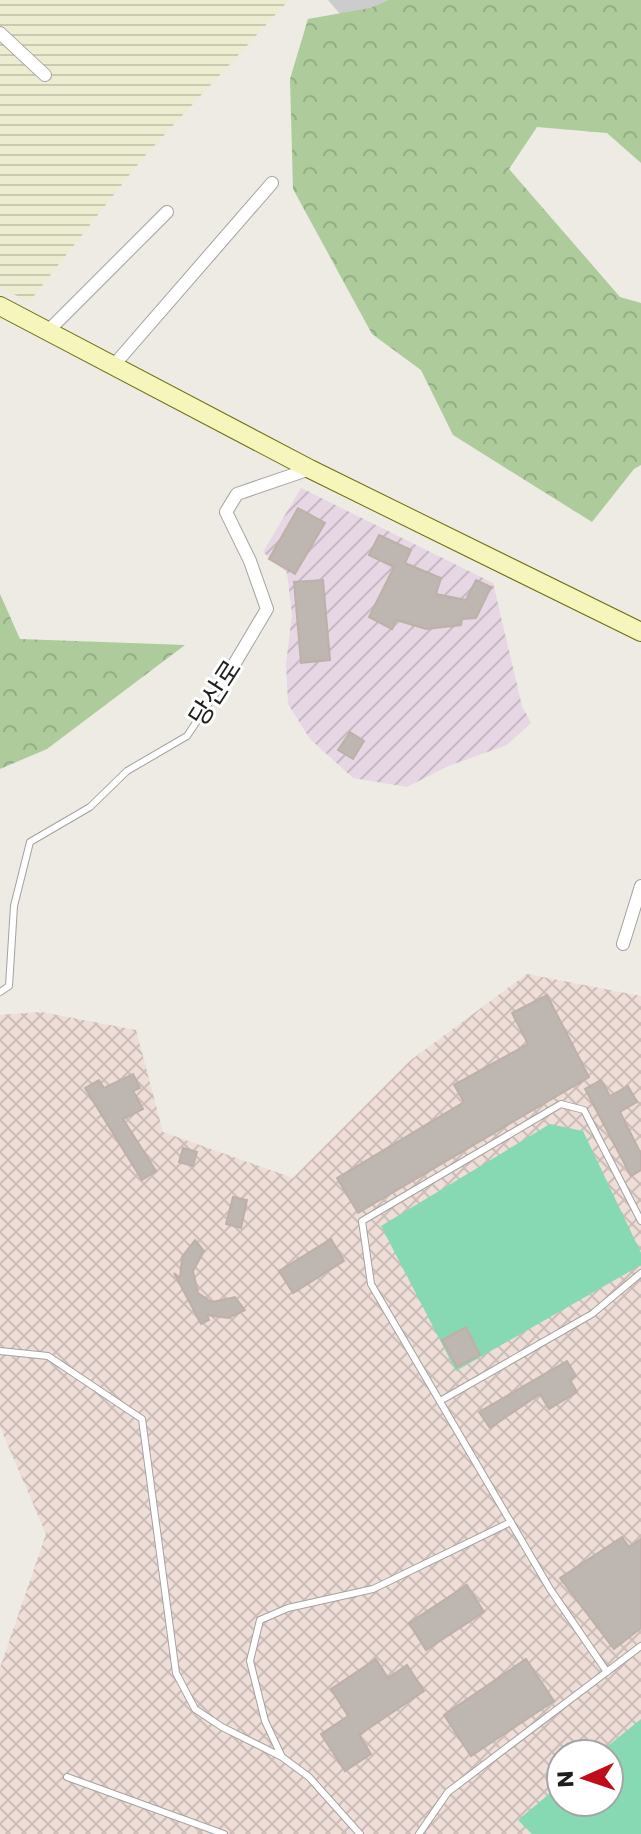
<svg xmlns="http://www.w3.org/2000/svg" width="641" height="1834" font-family="Poppins,'Noto Sans KR',sans-serif">
	<style>
		.industrial { fill: url(#industrial-furrows) }
		.religious { fill: #ccc }
		.military { fill: url(#military-cross-hatch); fill-rule: evenodd }
		.farmland { fill: url(#farmland-rules) }
		.forest { fill: url(#forest-crowns) }
		.pitch { fill: #86d9b3 }
		.building { fill: #beb6b1; stroke: #bfb0a7; stroke-width: 2 }
		.lines { fill: none; stroke-linecap: round; stroke-linejoin: round }
		.service-casing { stroke: #a2a2a2; stroke-width: 8 }
		.minor-casing { stroke: #a2a2a2; stroke-width: 14 }
		.secondary-casing { stroke: #6a6e0b; stroke-width: 20 }
		.service { stroke: #fff; stroke-width: 6 }
		.minor { stroke: #fff; stroke-width: 12 }
		.secondary { stroke: #f6f5bb; stroke-width: 18 }
		.labels { text-anchor: middle; dominant-baseline: central; stroke-width: 6; stroke-linejoin: round; paint-order: stroke }
		.street-label { font-size: 26px; fill: #1e1e1e; stroke: #fff }
	</style>
	<defs>
		<pattern id="industrial-furrows" width="10" height="10" patternUnits="userSpaceOnUse" patternTransform="scale(2)"><rect width="10" height="10" fill="#e7d7e5"/><path d="M-1 1l2-2M0 10L10 0M9 11l2-2" fill="none" stroke="#c6b8c4"/></pattern>
		<pattern id="military-cross-hatch" width="8" height="8" patternUnits="userSpaceOnUse" patternTransform="scale(2)"><rect width="8" height="8" fill="#efddd8"/><path d="M0 0l8 8M0 8l8-8" fill="none" stroke="#ccbdb9"/></pattern>
		<pattern id="farmland-rules" width="6" height="5" patternUnits="userSpaceOnUse" patternTransform="scale(2)"><rect width="6" height="5" fill="#ececd0"/><path d="M0 2.5h6" fill="none" stroke="#cacab2"/></pattern>
		<pattern id="forest-crowns" width="20" height="18" patternUnits="userSpaceOnUse" patternTransform="scale(2)"><rect width="20" height="18" fill="#adcb9b"/><path d="M2 6a3 3 0 1 1 6 0M12 15a3 3 0 1 1 6 0" fill="none" stroke="#94ae85"/></pattern>
	</defs>
	<rect width="100%" height="100%" fill="#eeeae4"/>
	<path class="industrial" d="M301 488 493 583 522 706 531 723 507 745 448 766 407 787 353 778 310 739 288 704 286 664 292 615 287 573 263 552Z"/>
	<path class="religious" d="M328 0H457L364 42Z"/>
	<path class="military" d="M527 974 641 996V1834H0V1668L46 1534 0 1427V1015L41 1012 136 1030 163 1132 293 1178 411 1060ZM561 1754H609V1802H561Z"/>
	<path class="farmland" d="M0 0H289L142 159 29 302 0 287Z"/>
	<path class="forest" d="M389 0H641V163L607 133 537 127 509 169 620 297 641 303V465L634 469 592 522 453 435 421 370 372 334 293 189 290 79 308 19 370 8Z
		M0 594 20 639 185 645 47 749 0 769Z"/>
	<path class="pitch" d="M550 1124 583 1131 641 1253V1265L456 1371 381 1226Z
		M641 1719V1834H532L518 1820 561 1784V1802H609V1754H598Z"/>
	<path class="building" d="M298 508 325 523 295 574 269 559Z
		M379 535 411 550 405 563 441 578 436 594 466 600 476 580 491 587 476 618 462 619 461 625 426 629 396 620 392 629 369 617 394 567 369 555Z
		M323 580 330 660 301 663 294 582Z
		M350 732 364 741 353 759 338 750Z
		M547 995 589 1077 358 1213 337 1178 464 1102 454 1085 528 1044 512 1013Z
		M133 1074 140 1088 133 1091 143 1109 123 1119 156 1171 142 1180 85 1088 99 1080 104 1088Z
		M601 1080 610 1096 628 1086 637 1102 620 1112 641 1154V1170L631 1176 585 1089Z
		M183 1148 197 1152 193 1166 179 1162Z
		M233 1197 247 1200 241 1228 226 1224Z
		M331 1239 344 1261 293 1293 279 1271Z
		M195 1240 204 1251 193 1271 198 1293 212 1302 235 1297 245 1310 228 1318 207 1315 209 1320 201 1324 174 1273 180 1278 182 1257Z
		M466 1327 480 1355 457 1367 442 1340Z
		M567 1361 576 1376 570 1380 577 1392 549 1409 540 1394 490 1428 479 1412Z
		M622 1537 629 1547 641 1539V1628L614 1649 560 1578Z
		M467 1585 484 1612 426 1650 409 1623Z
		M376 1659 388 1678 407 1665 424 1691 359 1735 371 1754 345 1771 321 1734 348 1716 331 1689Z
		M526 1659 554 1701 471 1756 444 1715Z"/>
	<g class="lines">
		<defs>
			<path id="service" d="M0 992 9 986 14 906 30 842 90 807 127 771 187 736 229 673
				M0 1351 48 1356 142 1419 176 1673 195 1709 222 1727 282 1757 309 1777 360 1834
				M440 1401 592 1314 641 1273
				M607 1672 550 1589 371 1284 362 1221 561 1104 584 1110 641 1221
				M282 1757 265 1721 250 1661 260 1620 288 1608 373 1589 511 1522
				M67 1777 224 1834
				M419 1834 448 1792 641 1646"/>
			<path id="minor" d="M0 33 45 75
				M48 331 167 212
				M114 365 272 183
				M229 673 267 609 250 561 226 512 237 494 310 469
				M623 944 641 886"/>
			<path id="secondary" d="M0 306 310 469 641 632"/>
		</defs>
		<use href="#service" class="service-casing"/>
		<use href="#minor" class="minor-casing"/>
		<use href="#secondary" class="secondary-casing"/>
		<use href="#service" class="service"/>
		<use href="#minor" class="minor"/>
		<use href="#secondary" class="secondary"/>
	</g>
	<g class="labels">
		<g class="street-label">
			<text transform="translate(215 693) rotate(-57)">당산로</text>
		</g>
	</g>
	<g transform="translate(585 1778) rotate(267)"><circle r="38" fill="#ffffff" stroke="#a5a5a5" stroke-width="2"/>
	<path d="M0-6L14 30L0 20L-14 30Z" fill="#c00c18"/>
	<text y="-12" font-size="22" font-weight="bold" text-anchor="middle" fill="#1e1e1e">N</text>
	</g>
</svg>
